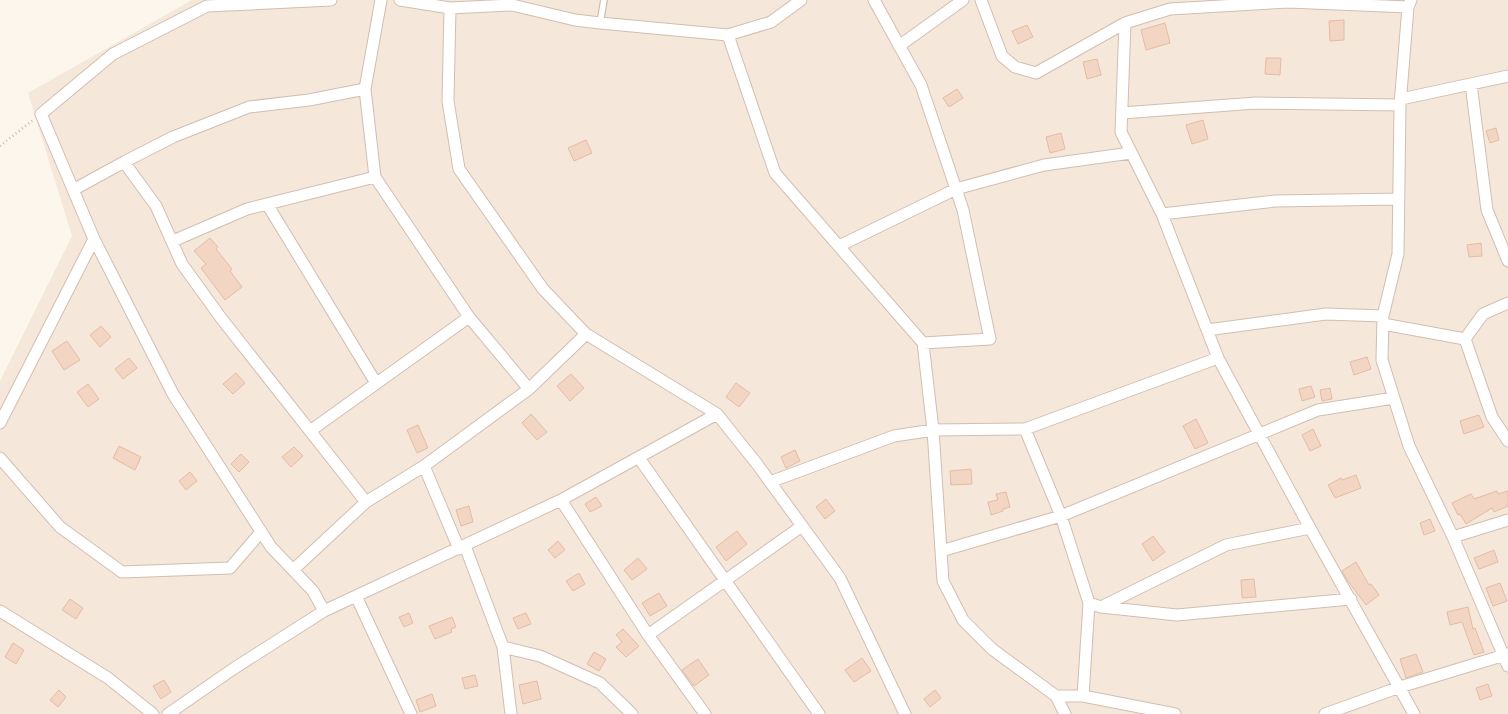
<svg xmlns="http://www.w3.org/2000/svg" width="1508" height="714" font-family="'Fira Sans Condensed',sans-serif">
  <rect width="100%" height="100%" fill="#fdf6ec"/>
  <path fill="#f5e8da" d="M192,0H1508V714H0V381L72,236L28,93Z"/>
  <path fill="#f3d5c3" stroke="#e6bba3" d="M1344,20V40L1330,41L1329,21Z
    M1165,23L1170,43L1146,50L1141,30Z
    M1027,25L1033,37L1018,44L1012,31Z
    M1266,58H1281L1280,75L1265,74Z
    M1097,59L1101,75L1087,79L1083,62Z
    M957,89L963,98L949,107L943,98Z
    M1203,120L1208,139L1192,144L1186,125Z
    M1496,128L1499,140L1490,143L1486,131Z
    M1061,133L1065,149L1050,153L1046,137Z
    M586,140L592,153L574,161L568,148Z
    M210,238L218,247L216,249L232,269L230,271L242,287L225,300L201,268L206,264L194,251Z
    M1481,243L1482,256L1469,257L1467,245Z
    M101,326L111,337L100,347L90,335Z
    M67,341L80,360L64,370L52,351Z
    M1367,357L1371,369L1354,375L1350,362Z
    M129,358L137,368L123,379L115,369Z
    M236,373L245,383L233,394L223,384Z
    M571,374L584,388L570,401L557,386Z
    M736,383L750,393L739,407L726,397Z
    M88,384L99,399L88,407L77,392Z
    M1311,386L1315,397L1302,401L1299,389Z
    M1330,388L1332,399L1322,401L1320,390Z
    M531,414L547,432L537,440L522,423Z
    M1479,415L1484,427L1464,434L1460,421Z
    M1196,419L1208,443L1195,449L1183,426Z
    M418,425L428,448L417,453L407,430Z
    M1313,429L1321,446L1310,451L1302,435Z
    M119,446L141,457L135,470L113,458Z
    M294,447L303,456L291,467L282,457Z
    M795,450L800,461L786,468L781,457Z
    M241,454L249,462L239,472L231,464Z
    M971,469L972,484L951,485L950,471Z
    M190,472L197,481L186,490L179,481Z
    M1356,475L1361,488L1335,498L1328,485L1341,478L1342,480Z
    M1497,491L1498,494L1508,491V506L1494,512L1492,508L1466,524L1460,514L1458,515L1452,503L1471,494L1474,499Z
    M1006,492L1010,507L1003,509V511L991,515L988,502L998,500L996,494Z
    M596,497L602,506L590,512L585,504Z
    M826,499L835,511L825,519L816,507Z
    M469,506L473,522L461,526L456,510Z
    M1430,519L1435,531L1424,535L1420,523Z
    M737,531L747,544L726,561L716,547Z
    M1153,536L1165,552L1153,561L1142,544Z
    M558,541L565,550L555,558L548,550Z
    M1494,550L1498,562L1479,569L1474,558Z
    M638,558L647,569L632,580L624,570Z
    M1356,562L1369,585L1371,584L1379,595L1366,605L1347,580L1342,571Z
    M579,573L585,584L573,591L566,581Z
    M1254,579L1256,597L1242,598L1241,580Z
    M1500,583L1507,601L1493,606L1486,588Z
    M659,593L667,606L650,616L642,603Z
    M70,599L83,608L76,619L62,610Z
    M1468,607L1473,629L1475,628L1484,652L1474,655L1462,622L1450,625L1447,612Z
    M409,613L413,623L404,627L399,617Z
    M526,613L531,624L518,629L513,618Z
    M452,617L456,627L451,629L452,632L435,639L429,626Z
    M623,629L639,646L626,657L616,647L622,642L616,635Z
    M13,643L24,650L16,664L5,657Z
    M594,652L606,659L599,671L587,664Z
    M1416,654L1423,672L1406,678L1400,659Z
    M862,658L871,671L854,682L845,670Z
    M698,659L709,675L694,686L682,670Z
    M475,675L478,686L465,689L462,678Z
    M164,680L171,692L161,699L153,686Z
    M537,681L541,699L523,704L519,685Z
    M1488,684L1492,696L1480,700L1476,688Z
    M59,690L66,697L58,707L50,700Z
    M935,690L941,698L930,707L924,699Z
    M432,694L436,706L420,712L416,700Z"/>
  <g fill="none" stroke-linecap="round" stroke-linejoin="round">
    <defs>
      <path id="lane" d="M600,23L604,0"/>
      <path id="street" d="M381,0L365,89L375,177L469,317L529,389
        M400,0L450,8L512,5L575,20L600,23L728,35L771,22L801,0
        M874,0L921,85L963,210L990,339L923,343
        M981,0L1002,56L1015,67L1036,73L1125,23L1170,9L1288,2L1408,7
        M1411,0L1408,7L1400,105L1398,254L1383,316L1382,360L1409,446L1453,537L1508,666
        M450,8L448,101L459,169L543,289L586,334L717,414L757,464L840,578L905,714
        M1125,23L1121,132L1162,214L1218,358L1310,528L1414,714
        M728,35L775,173L923,343L933,430L943,581L963,620L992,649L1056,696L1065,714
        M899,46L963,0
        M1471,84L1487,210L1508,261
        M1401,99L1508,76
        M1122,113L1256,103L1400,105
        M124,162L156,206L182,264L221,318L366,502
        M73,190L124,162L173,137L249,107L309,100L365,89
        M267,204L376,383
        M1162,214L1275,201L1399,199
        M173,241L247,209L375,177
        M839,246L956,189L1044,165L1131,153
        M1383,324L1465,339L1492,417L1508,441
        M1207,330L1326,314L1383,316
        M1465,339L1483,314L1508,303
        M0,423L94,239
        M1025,429L1061,516L1089,603L1083,696
        M310,431L469,317
        M0,458L60,527L122,572L230,568L261,532
        M639,458L819,714
        M424,466L459,549
        M770,482L894,436L933,430L1025,429L1218,358
        M561,500L648,635L705,714
        M1453,537L1508,520
        M465,546L503,647L511,714
        M941,551L1061,516L1318,410L1394,398
        M293,570L366,502L424,466L529,389L586,334
        M356,596L411,714
        M1089,603L1101,607L1177,615L1351,599
        M1101,607L1226,545L1310,528
        M0,611L108,678L153,714
        M324,611L313,591L271,547L173,394L94,239L41,114L113,54L207,6L331,0
        M648,635L802,526
        M503,647L540,656L600,683L632,714
        M1056,696H1083L1175,714
        M168,714L233,669L324,611L561,500L717,414
        M1325,714L1400,687L1508,654"/>
    </defs>
    <use href="#lane" stroke="#d1beb0" stroke-width="8"/>
    <use href="#street" stroke="#d1beb0" stroke-width="13"/>
    <path stroke="#d9b8a5" stroke-width="2.5" stroke-dasharray="1 3" stroke-linecap="butt" d="M0,146L33,120"/>
    <use href="#lane" stroke="#fff" stroke-width="5.5"/>
    <use href="#street" stroke="#fff" stroke-width="11"/>
  </g>
</svg>
